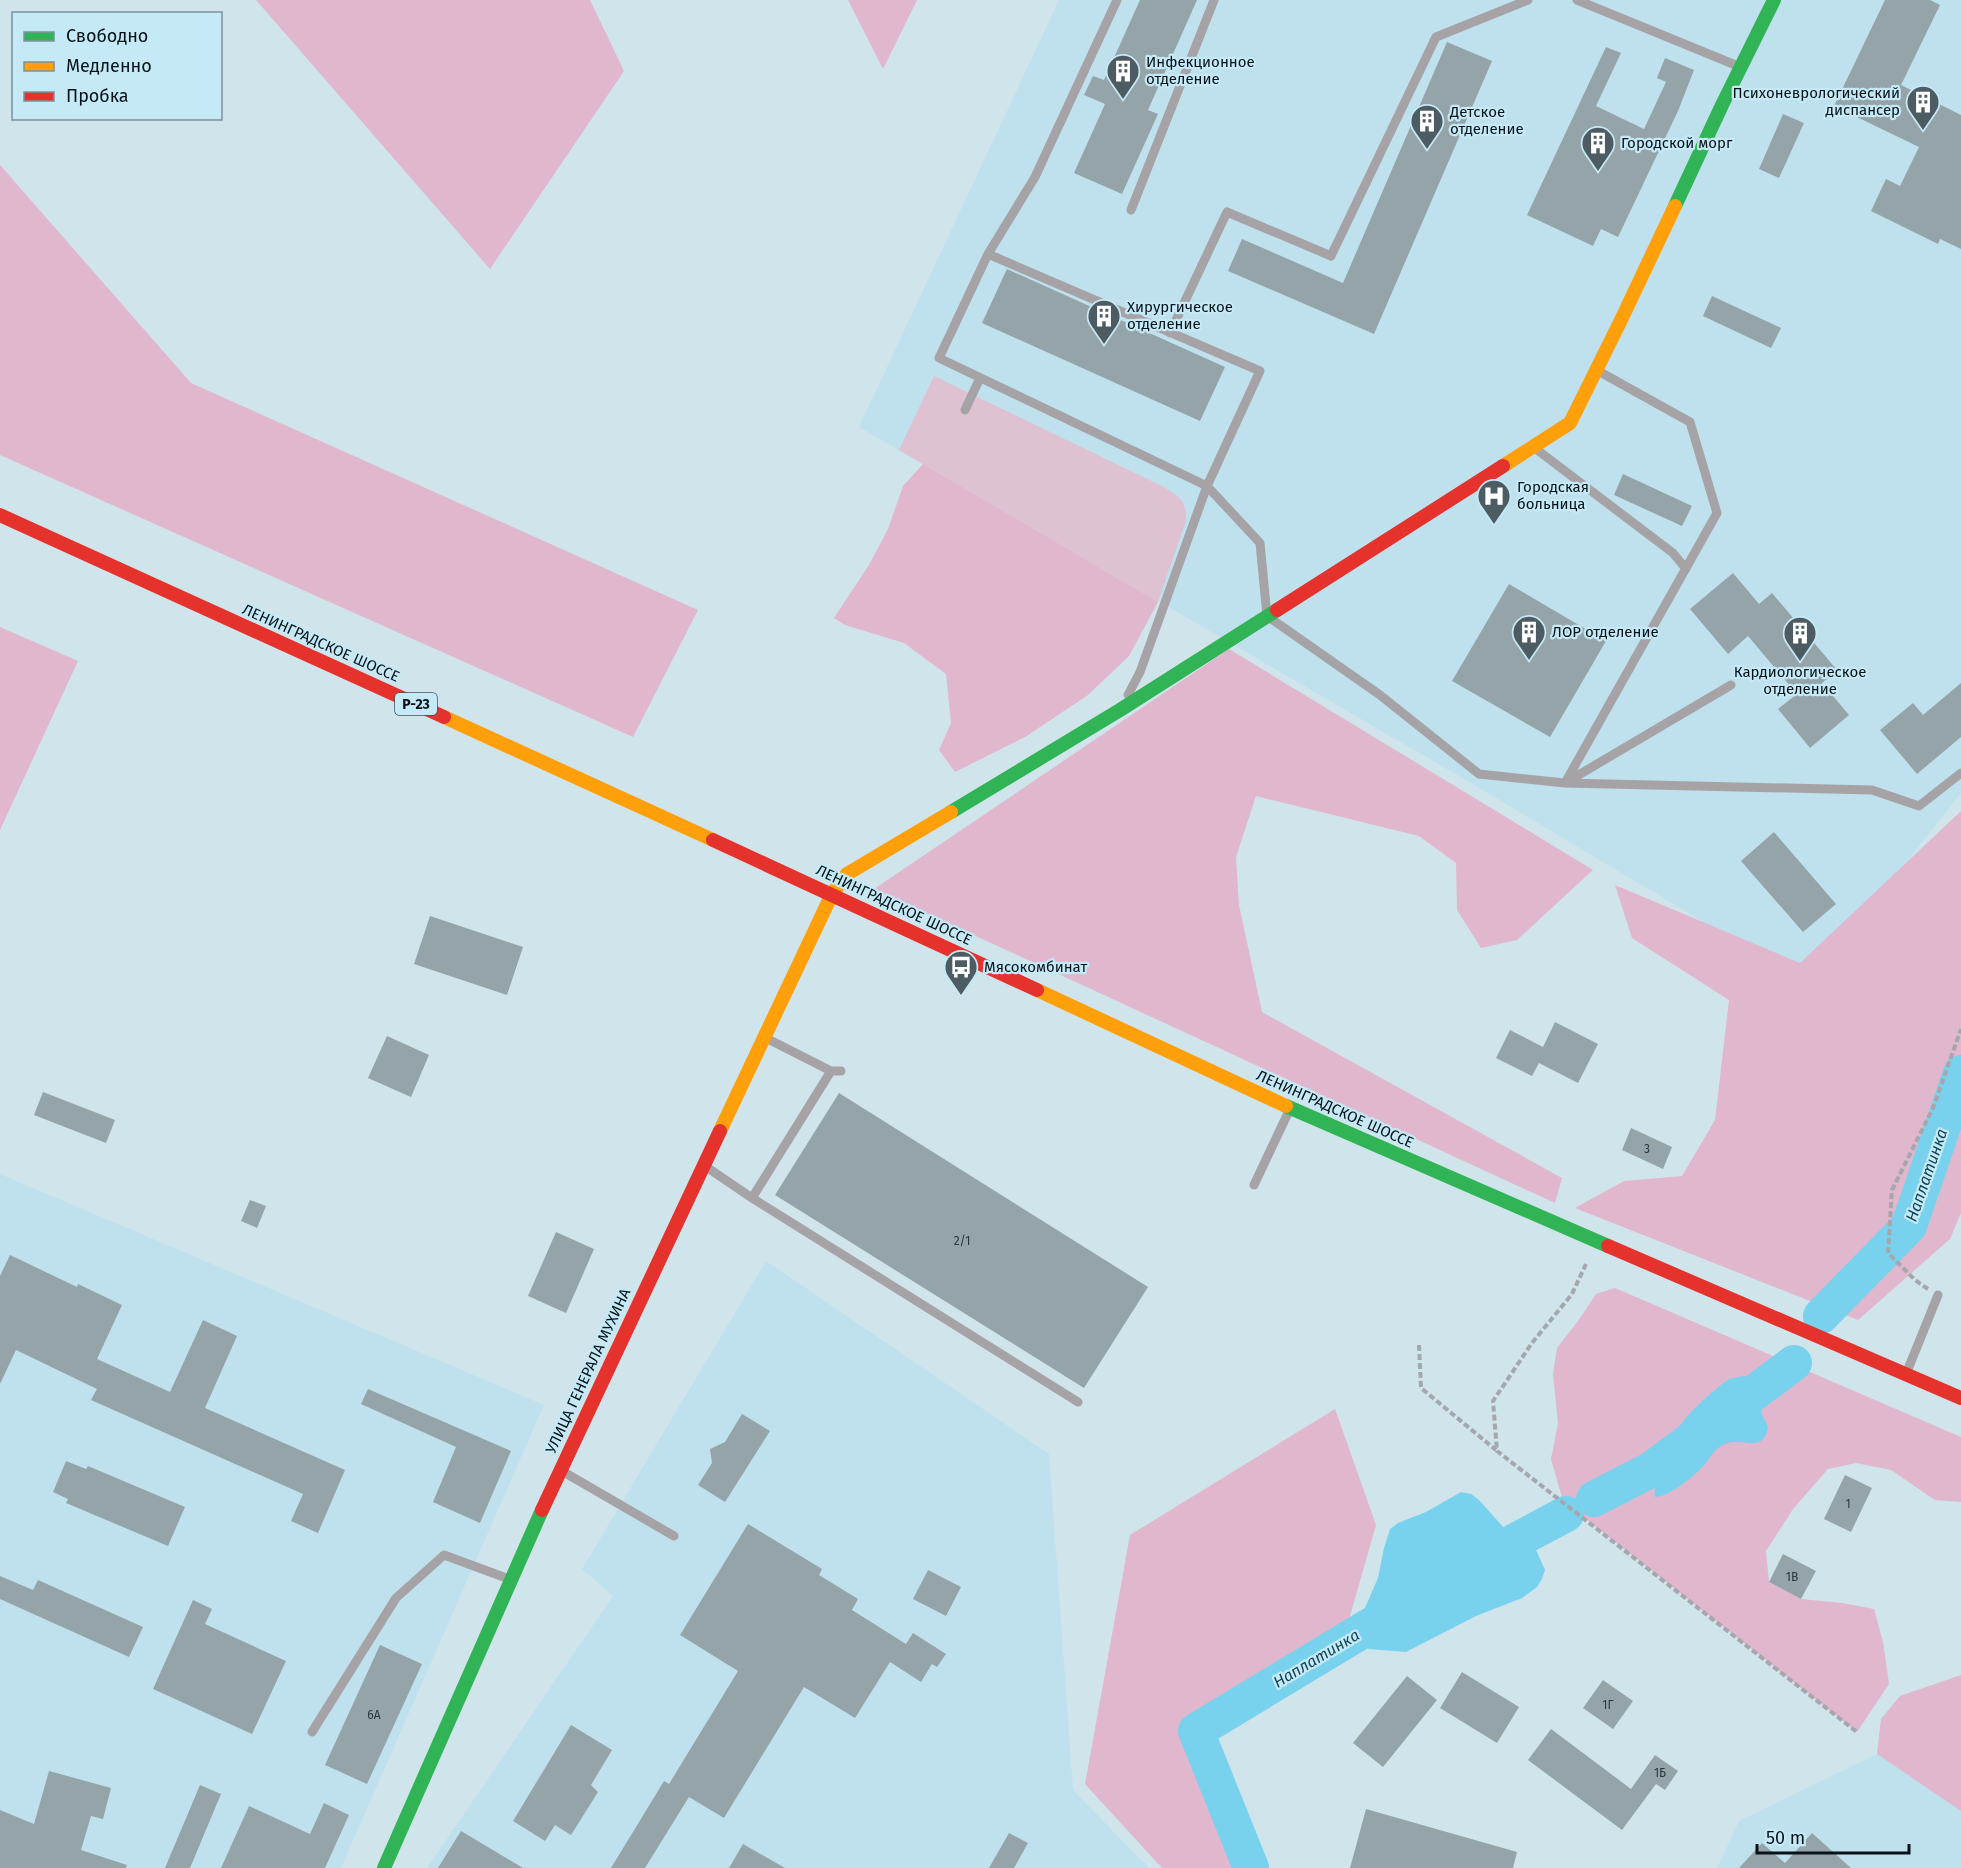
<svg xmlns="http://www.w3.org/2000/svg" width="1961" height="1868" font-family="'Fira Sans',sans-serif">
  <rect width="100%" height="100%" fill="#d0e4eb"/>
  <path fill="#bfe1ed" d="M1059,0H1961V793L1809,985L1471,783L859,427Z
    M0,1174L544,1405L341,1868H0Z
    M766,1261L1049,1454L1073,1790L1149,1868H427L613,1596L582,1569Z
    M1877,1754L1961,1811V1868H1717L1739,1821Z"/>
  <path fill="#dec2d2" d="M934,376L1162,486C1178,496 1187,499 1186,521L1158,602L899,450Z"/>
  <path fill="#e0b7cd" d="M256,0H590L624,71L490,269Z
    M848,0H917L883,69Z
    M0,165L191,383L698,610L633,737L0,455Z
    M923,464L1158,602L1129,656L1088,695L1025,737L955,772L939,750L951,723L946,674L904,643L845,625L834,618L869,565L888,529L903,486Z
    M0,627L78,661L0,830Z
    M1229,649L1593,870L1517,940L1481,948L1457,910L1456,863L1419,836L1256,796L1236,857L1239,905L1262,1012L1562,1178L1555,1203L874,889Z
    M1961,811V1213L1950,1239L1858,1320L1575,1208L1624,1181L1682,1176L1715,1120L1729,1000L1632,938L1615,885L1800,963Z
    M1615,1288L1961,1437V1502L1935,1500L1891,1470L1856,1463L1828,1469L1793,1509L1766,1551L1769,1582L1801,1599L1842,1603L1874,1609L1883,1642L1889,1684L1857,1732L1563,1501L1551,1459L1558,1423L1553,1374L1557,1348L1581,1317L1596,1294Z
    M1335,1409L1376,1525L1348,1623L1188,1719L1237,1868H1162L1085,1784L1130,1535Z
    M1961,1675V1811L1877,1754L1881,1719L1900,1696Z"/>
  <path fill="#78d2ed" d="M1743,1376C1766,1380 1758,1395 1761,1411C1762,1417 1767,1422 1768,1429C1761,1456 1740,1434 1721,1446C1714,1450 1710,1458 1705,1464C1696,1475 1669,1497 1655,1497C1651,1485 1674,1434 1682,1423C1693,1408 1708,1396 1722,1384L1729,1379Z
    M1461,1492L1471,1494L1479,1500L1505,1529L1531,1545L1537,1552L1545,1570L1542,1579L1537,1587L1522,1598L1476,1616L1406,1652L1369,1649L1363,1643L1359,1633L1362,1615L1378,1578L1384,1548L1390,1529L1398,1523L1426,1512Z"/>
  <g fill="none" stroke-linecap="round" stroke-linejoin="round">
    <path stroke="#78d2ed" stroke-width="36" d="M1821,1316L1909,1226L1961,1073
      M1594,1499L1652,1469L1794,1363
      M1478,1561L1566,1514
      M1251,1868L1196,1731L1403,1606"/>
  </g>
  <path fill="#95a4a9" d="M1140,0H1197L1148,110L1158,114L1122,194L1074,173L1105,104L1084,95L1093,76L1104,80Z
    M1885,0H1930L1940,5L1901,85L1961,115V249L1940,239L1938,244L1871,211L1886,179L1900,186L1919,147L1834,106Z
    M1447,42L1492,61L1374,334L1228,271L1242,239L1343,283Z
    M1606,47L1621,53L1596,106L1644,129L1666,82L1657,78L1665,58L1694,70L1678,111L1618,237L1601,229L1593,246L1527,215Z
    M1783,114L1804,123L1779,178L1759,169Z
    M1007,269L1225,367L1200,421L982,323Z
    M1712,296L1781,328L1771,348L1703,316Z
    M1623,474L1692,506L1682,526L1614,495Z
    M1733,573L1759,604L1772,593L1837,670L1822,683L1849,715L1810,748L1778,709L1797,694L1748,636L1728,654L1690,609Z
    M1509,584L1606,641L1550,737L1452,681Z
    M1961,683V737L1917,774L1880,730L1913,703L1923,715Z
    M1774,832L1836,904L1803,932L1741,861Z
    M430,916L523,947L507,995L414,964Z
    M1555,1022L1598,1044L1578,1083L1539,1063L1532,1076L1496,1058L1510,1030L1543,1047Z
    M387,1036L429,1055L411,1097L368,1078Z
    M43,1092L115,1120L106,1143L34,1115Z
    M839,1093L1148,1287L1084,1388L775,1195Z
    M1631,1128L1672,1147L1663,1169L1622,1150Z
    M250,1200L266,1206L257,1228L241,1221Z
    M556,1232L594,1249L566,1313L528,1296Z
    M10,1255L77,1287L78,1284L122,1305L97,1359L170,1392L203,1320L237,1336L205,1408L345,1470L318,1533L291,1521L303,1494L91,1400L97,1389L16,1350L0,1384V1276Z
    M368,1389L511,1451L480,1523L433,1502L456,1447L361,1404Z
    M742,1414L770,1431L725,1502L698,1485L712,1463L710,1449L725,1442Z
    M66,1461L86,1469L88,1466L185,1507L168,1546L66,1503L68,1499L53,1492Z
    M1845,1475L1872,1488L1851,1532L1824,1519Z
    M748,1524L822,1569L819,1575L858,1599L852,1610L906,1644L913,1633L946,1654L937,1667L932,1664L921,1682L890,1662L855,1718L804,1687L724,1818L689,1797L645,1868H611L664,1781L669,1784L738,1671L680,1635Z
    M1783,1554L1816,1571L1801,1599L1769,1582Z
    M928,1570L961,1587L946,1616L913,1599Z
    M0,1576L33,1590L38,1580L143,1627L129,1657L0,1599Z
    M193,1600L212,1609L205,1624L286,1661L252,1734L153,1689Z
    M380,1645L422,1664L367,1784L325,1765Z
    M1462,1672L1519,1707L1497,1743L1440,1708Z
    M1407,1676L1437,1700L1383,1767L1353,1743Z
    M1603,1680L1633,1701L1613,1729L1583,1708Z
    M571,1725L612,1750L591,1785L598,1792L571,1835L555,1825L545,1841L513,1821Z
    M1551,1729L1631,1789L1655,1755L1678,1771L1665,1790L1656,1784L1622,1830L1528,1760Z
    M49,1771L111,1788L103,1819L91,1816L81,1850L127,1865L126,1868H0V1810L34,1824Z
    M200,1785L221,1794L190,1868H165Z
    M324,1803L349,1815L325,1868H221L249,1806L310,1834Z
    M1366,1809L1517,1852L1513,1868H1350Z
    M461,1831L523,1868H438Z
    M1009,1833L1028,1843L1014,1868H989Z
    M1812,1833L1851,1868H1739L1762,1843L1785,1863Z
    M743,1844L785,1868H729Z"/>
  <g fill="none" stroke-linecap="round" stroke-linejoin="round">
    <path stroke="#a4a7ab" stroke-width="4" stroke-dasharray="6 3" stroke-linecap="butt" d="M1586,1264L1572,1294L1532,1343L1493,1401L1497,1451L1857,1732
      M1928,1289L1915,1280L1888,1253L1892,1190L1933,1108L1961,1029
      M1419,1345L1421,1388L1496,1450"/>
    <path stroke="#a6a3a7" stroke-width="9" d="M1577,0L1738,66
      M1131,210L1214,0
      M988,254L1260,371L1207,486L939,358L988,254L1035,177L1117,0
      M1170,333L1227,212L1331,256L1436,37L1528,0
      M965,410L980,378
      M1536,449L1673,553L1686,569
      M1128,695L1140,672L1207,486L1260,543L1267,616L1380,695L1479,774L1565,783L1872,790L1919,806L1961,773
      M1565,783L1717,513L1690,422L1600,372
      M1565,783L1731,685
      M766,1038L831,1071H841
      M705,1166L752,1198L1078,1402
      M1254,1185L1288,1113
      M752,1198L831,1071
      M1908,1369L1938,1295
      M562,1471L674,1536
      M312,1732L396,1598L444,1555L509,1579"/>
    <path stroke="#30b455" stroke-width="14" d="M1675,206L1722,105L1774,0
      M951,812L1120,710L1277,610
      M1286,1106L1608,1246
      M384,1868L542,1510"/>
    <path stroke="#ff9f0a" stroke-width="14" d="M1503,466L1570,423L1622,318L1675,206
      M444,717L713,840
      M1037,990L1286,1106
      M720,1131L832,894L847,874L951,812"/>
    <path stroke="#e5322d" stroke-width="14" d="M0,515L444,717
      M1277,610L1503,466
      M713,840L1037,990
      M1608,1246L1961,1398
      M542,1510L720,1131"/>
  </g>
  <defs>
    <symbol id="building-pin" viewBox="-11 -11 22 30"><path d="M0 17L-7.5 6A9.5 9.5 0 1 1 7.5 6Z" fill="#4d5c62" stroke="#c5e9f6"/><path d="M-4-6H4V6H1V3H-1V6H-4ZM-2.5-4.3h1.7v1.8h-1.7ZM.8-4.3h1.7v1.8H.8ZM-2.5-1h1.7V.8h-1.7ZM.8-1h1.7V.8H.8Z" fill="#fff"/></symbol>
    <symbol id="hospital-pin" viewBox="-11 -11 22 30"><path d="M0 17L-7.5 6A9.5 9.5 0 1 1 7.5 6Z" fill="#4d5c62" stroke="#c5e9f6"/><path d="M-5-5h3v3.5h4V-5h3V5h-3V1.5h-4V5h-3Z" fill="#fff"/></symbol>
    <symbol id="bus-pin" viewBox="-11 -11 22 30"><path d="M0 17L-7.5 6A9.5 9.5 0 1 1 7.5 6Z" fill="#4d5c62" stroke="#c5e9f6"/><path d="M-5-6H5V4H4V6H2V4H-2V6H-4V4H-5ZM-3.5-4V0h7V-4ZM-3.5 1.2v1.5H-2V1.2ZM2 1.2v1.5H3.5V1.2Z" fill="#fff"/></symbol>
  </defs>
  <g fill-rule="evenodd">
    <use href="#building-pin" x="1104" y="52" width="38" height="52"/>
    <use href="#building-pin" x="1904" y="83" width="38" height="52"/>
    <use href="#building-pin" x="1408" y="102" width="38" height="52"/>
    <use href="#building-pin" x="1579" y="124" width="38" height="52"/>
    <use href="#building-pin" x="1085" y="297" width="38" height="52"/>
    <use href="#hospital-pin" x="1475" y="477" width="38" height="52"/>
    <use href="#building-pin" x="1510" y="613" width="38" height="52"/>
    <use href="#building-pin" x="1781" y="614" width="38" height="52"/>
    <use href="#bus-pin" x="942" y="948" width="38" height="52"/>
  </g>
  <g text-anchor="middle" stroke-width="4.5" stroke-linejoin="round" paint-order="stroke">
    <g font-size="12" fill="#2a373c">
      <text x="1647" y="1153">3</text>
      <text x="962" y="1245">2/1</text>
      <text x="1848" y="1508">1</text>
      <text x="1792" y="1581">1В</text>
      <text x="1608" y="1709">1Г</text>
      <text x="374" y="1719">6А</text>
      <text x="1660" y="1777">1Б</text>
    </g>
    <rect fill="#c5e9f6" stroke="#3f535b" stroke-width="1.5" x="395" y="693" width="42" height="22" rx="4.5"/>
    <g font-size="14" font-weight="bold" fill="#061318">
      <text x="416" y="709">Р-23</text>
    </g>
    <g font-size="15" fill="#061318" stroke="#c5e9f6" text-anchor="start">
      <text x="1146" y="67">Инфекционное<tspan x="1146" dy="17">отделение</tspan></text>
      <text x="1900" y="98" text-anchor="end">Психоневрологический<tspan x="1900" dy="17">диспансер</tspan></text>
      <text x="1450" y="117">Детское<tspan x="1450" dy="17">отделение</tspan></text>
      <text x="1621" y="148">Городской морг</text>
      <text x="1127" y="312">Хирургическое<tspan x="1127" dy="17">отделение</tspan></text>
      <text x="1517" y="492">Городская<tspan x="1517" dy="17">больница</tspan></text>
      <text x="1552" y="637">ЛОР отделение</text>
      <text x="1800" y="677" text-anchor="middle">Кардиологическое<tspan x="1800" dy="17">отделение</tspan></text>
      <text x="984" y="972">Мясокомбинат</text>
    </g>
    <g font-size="15" fill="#061318" stroke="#c5e9f6">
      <text transform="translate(321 643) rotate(24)" y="5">ЛЕНИНГРАДСКОЕ ШОССЕ</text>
      <text transform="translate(894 905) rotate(25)" y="5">ЛЕНИНГРАДСКОЕ ШОССЕ</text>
      <text transform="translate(1335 1109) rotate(24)" y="5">ЛЕНИНГРАДСКОЕ ШОССЕ</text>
      <text transform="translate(588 1371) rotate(-65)" y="5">УЛИЦА ГЕНЕРАЛА МУХИНА</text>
    </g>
    <g font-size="16" font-style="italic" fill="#124655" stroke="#c5e9f6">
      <text transform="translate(1926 1175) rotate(-71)" y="6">Наплатинка</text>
      <text transform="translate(1316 1658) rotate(-31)" y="6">Наплатинка</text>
    </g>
  </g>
  <rect x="12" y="12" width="210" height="108" fill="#c5e9f6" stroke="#79939d" stroke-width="1.5"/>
  <rect x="24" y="32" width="30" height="9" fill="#30b455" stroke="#79939d" stroke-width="1.5"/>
  <text x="66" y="42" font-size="18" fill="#061318">Свободно</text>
  <rect x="24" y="62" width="30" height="9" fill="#ff9f0a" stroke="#79939d" stroke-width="1.5"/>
  <text x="66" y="72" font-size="18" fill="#061318">Медленно</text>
  <rect x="24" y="92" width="30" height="9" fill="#e5322d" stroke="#79939d" stroke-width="1.5"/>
  <text x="66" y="102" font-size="18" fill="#061318">Пробка</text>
  <path d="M1757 1844v9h152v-9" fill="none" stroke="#061318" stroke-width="3"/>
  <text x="1766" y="1844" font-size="18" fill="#061318" stroke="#c5e9f6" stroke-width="4.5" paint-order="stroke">50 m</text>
</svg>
